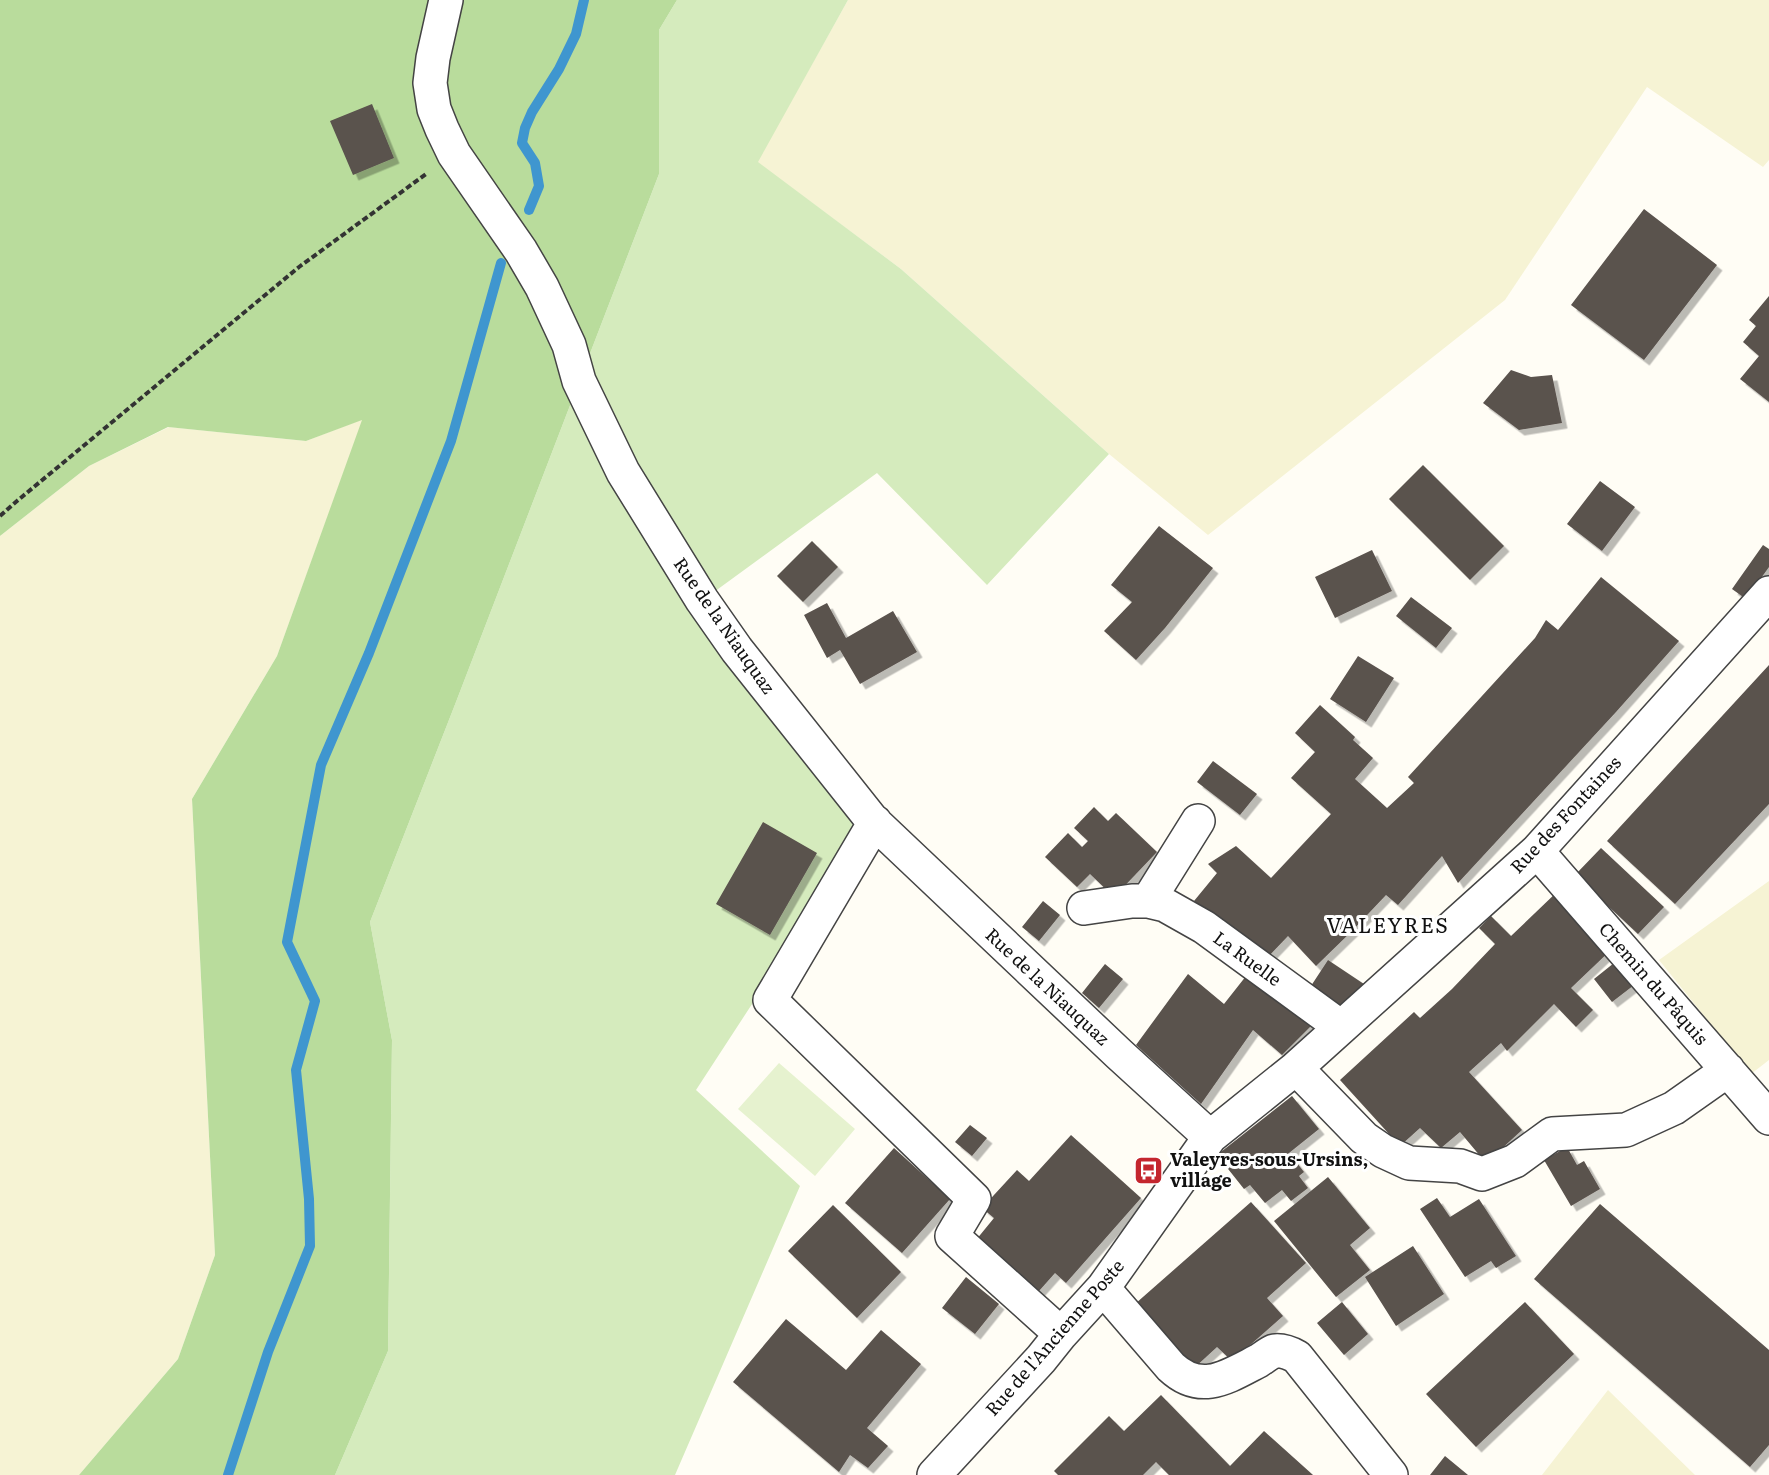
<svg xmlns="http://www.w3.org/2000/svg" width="1769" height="1475" font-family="Literata,serif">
  <defs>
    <filter id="shadow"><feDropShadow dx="5.5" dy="5.5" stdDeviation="0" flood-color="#0004"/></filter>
  </defs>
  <rect width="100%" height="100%" fill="#fffdf5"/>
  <path fill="#f6f3d4" d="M848,0H1769V160L1763,167L1647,87L1505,300L1208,535L1109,454L901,269L757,162Z
    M363,419L277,656L192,799L215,1255L178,1359L79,1475H0V536L89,466L169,427L306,441Z
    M1769,881V1060L1751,1074L1659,960Z
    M1608,1390L1695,1475H1542Z"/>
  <path fill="#d5ebbd" d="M677,0H848L758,162L901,269L1109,454L987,585L877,473L703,600L872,820L696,1090L800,1186L675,1475H335L388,1351L392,1040L370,922L456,702L659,174V30Z"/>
  <path fill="#b9dc9c" d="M0,0H677L659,30V174L456,702L370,922L392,1040L388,1351L335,1475H79L178,1359L215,1255L192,799L277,656L362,420L306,441L168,427L89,466L0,536Z"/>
  <path fill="#e6f2cf" d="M779,1063L855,1129L815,1176L738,1109Z"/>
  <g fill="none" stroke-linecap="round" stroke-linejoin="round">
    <path stroke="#3f96cf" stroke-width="10" d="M529,210L539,186L535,163L522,143L525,128L532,112L559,69L576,34L584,0
      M228,1475L268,1352L310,1246L309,1199L296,1070L315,1001L287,942L321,765L369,653L451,441L501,263"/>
  </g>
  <path fill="#5a524d" filter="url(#shadow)" d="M372,104L394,158L353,175L330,121Z
    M1644,209L1717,265L1644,360L1571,305Z
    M1769,296V402L1740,379L1759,356L1743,342L1756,326L1749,320Z
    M1511,370L1531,377L1552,375L1562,423L1519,430L1483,403Z
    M1423,465L1504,546L1470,580L1389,499Z
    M1600,481L1635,507L1602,551L1567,524Z
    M1159,526L1213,568L1165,628L1136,660L1104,631L1132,602L1111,585Z
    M812,541L838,567L803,602L777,576Z
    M1763,545L1769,549V567L1746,599L1732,589Z
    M1372,550L1392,591L1335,618L1315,577Z
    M1601,577L1679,641L1616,712L1458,883L1442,856L1398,905L1386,895L1352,931L1316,966L1288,936L1267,958L1194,901L1217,873L1208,864L1236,846L1271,878L1331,814L1291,778L1315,752L1295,733L1320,705L1355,737L1353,740L1373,758L1355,779L1387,808L1414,783L1408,777L1535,638L1546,620L1558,630Z
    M1411,597L1452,628L1436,648L1396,616Z
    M827,603L846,638L893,611L917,652L860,684L840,650L827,658L804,615Z
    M1358,656L1394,678L1366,722L1330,699Z
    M1769,665V804L1675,904L1607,841Z
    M1213,761L1257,794L1240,815L1197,782Z
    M1094,807L1108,821L1116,813L1157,852L1114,897L1090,874L1077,887L1045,857L1068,833L1082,847L1088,841L1074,828Z
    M763,822L817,853L770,935L716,904Z
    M1601,848L1664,907L1638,934L1575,875Z
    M1559,890L1614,947L1571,988L1593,1010L1576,1027L1554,1004L1507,1051L1501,1043L1469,1072L1522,1130L1486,1163L1460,1132L1441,1148L1420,1128L1400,1146L1340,1080L1414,1012L1420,1018L1452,989L1495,944L1479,928L1491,916L1511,936Z
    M1043,901L1060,915L1039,941L1022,927Z
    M1619,959L1638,982L1612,1002L1594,979Z
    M1328,960L1364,984L1345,1012L1309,989Z
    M1105,964L1123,979L1099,1008L1082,993Z
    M1250,971L1316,1021L1282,1055L1253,1030L1201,1104L1136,1045L1188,974L1224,1004Z
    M1292,1096L1319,1129L1289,1153L1304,1172L1299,1176L1308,1188L1291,1201L1282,1190L1265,1203L1250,1185L1244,1189L1217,1155Z
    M970,1125L987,1138L972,1156L955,1142Z
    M1071,1135L1141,1198L1066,1283L1055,1273L1039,1291L976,1240L994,1218L982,1208L1017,1170L1029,1181Z
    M1567,1147L1577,1165L1584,1161L1600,1189L1571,1206L1544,1160Z
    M894,1148L950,1199L902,1253L845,1203Z
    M1328,1177L1370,1228L1350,1245L1370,1270L1336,1297L1274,1221Z
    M1437,1198L1450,1217L1479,1199L1516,1256L1496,1268L1491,1261L1465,1277L1420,1209Z
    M1251,1202L1306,1263L1267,1298L1283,1316L1232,1361L1217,1347L1193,1369L1135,1304Z
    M1600,1204L1769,1350V1445L1750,1467L1534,1279Z
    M833,1205L901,1272L857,1318L788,1251Z
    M1413,1246L1444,1294L1396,1326L1365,1277Z
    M966,1277L999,1304L975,1334L942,1308Z
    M1342,1302L1368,1334L1344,1355L1317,1323Z
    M1525,1302L1574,1354L1476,1447L1426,1394Z
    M786,1319L846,1370L881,1330L921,1364L867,1428L888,1446L868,1468L850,1455L839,1472L733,1382Z
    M1161,1395L1230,1466L1264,1431L1313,1475H1169L1156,1462L1143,1475H1058L1054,1471L1109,1416L1124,1431Z
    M1445,1456L1468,1475H1430Z"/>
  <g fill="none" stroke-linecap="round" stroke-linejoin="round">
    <defs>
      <path id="minor" d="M446,0L433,58L430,83L434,109L442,129L454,154L521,251L542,287L569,345L579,381L623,472L702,600L737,650L872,820L1119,1054L1210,1137
        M1198,821L1148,901L1165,905L1204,927L1341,1027
        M875,822L770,1000L974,1199L952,1236L1061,1334
        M1537,851L1769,1118
        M1084,908L1132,901H1148
        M1296,1068L1364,1138L1383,1151L1409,1163L1460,1166L1482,1174L1515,1161L1552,1134L1626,1130L1674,1108L1728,1070
        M1103,1288L1171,1367C1201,1395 1227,1377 1258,1361C1263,1358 1269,1353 1274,1351C1282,1350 1290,1353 1297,1357L1391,1475
        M934,1475L1041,1359L1061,1334L1103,1288L1210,1137L1296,1068L1537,851L1769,593"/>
    </defs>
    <use href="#minor" stroke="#444" stroke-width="36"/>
    <path stroke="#333" stroke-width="4" stroke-dasharray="6 3" stroke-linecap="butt" d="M0,516L17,501L299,267L426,174"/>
    <use href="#minor" stroke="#fff" stroke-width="33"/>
  </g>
  <defs>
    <symbol id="bus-square" viewBox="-11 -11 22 22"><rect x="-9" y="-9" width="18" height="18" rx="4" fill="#c4262e" stroke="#fff"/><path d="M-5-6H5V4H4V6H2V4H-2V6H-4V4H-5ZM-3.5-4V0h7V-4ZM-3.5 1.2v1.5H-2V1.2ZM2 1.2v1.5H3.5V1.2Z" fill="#fff"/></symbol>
  </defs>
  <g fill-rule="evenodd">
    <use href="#bus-square" x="1132" y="1154" width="33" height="33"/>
  </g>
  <g text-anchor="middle" stroke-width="6" stroke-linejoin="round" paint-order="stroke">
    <g font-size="18" fill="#111" stroke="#fff">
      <text transform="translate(724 626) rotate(55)" y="6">Rue de la Niauquaz</text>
      <text transform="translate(1566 815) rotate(-47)" y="6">Rue des Fontaines</text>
      <text transform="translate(1247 959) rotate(36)" y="6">La Ruelle</text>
      <text transform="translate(1653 984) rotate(49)" y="6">Chemin du Pâquis</text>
      <text transform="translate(1047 987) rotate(43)" y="6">Rue de la Niauquaz</text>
      <text transform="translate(1055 1338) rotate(-49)" y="6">Rue de l'Ancienne Poste</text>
    </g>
    <g font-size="18" font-weight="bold" fill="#111" stroke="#fff" text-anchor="start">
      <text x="1170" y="1166">Valeyres-sous-Ursins,<tspan x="1170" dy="21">village</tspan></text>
    </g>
    <g font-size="21" letter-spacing="1.5" fill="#111" stroke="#fff">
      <text x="1388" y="933">VALEYRES</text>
    </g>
  </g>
</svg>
